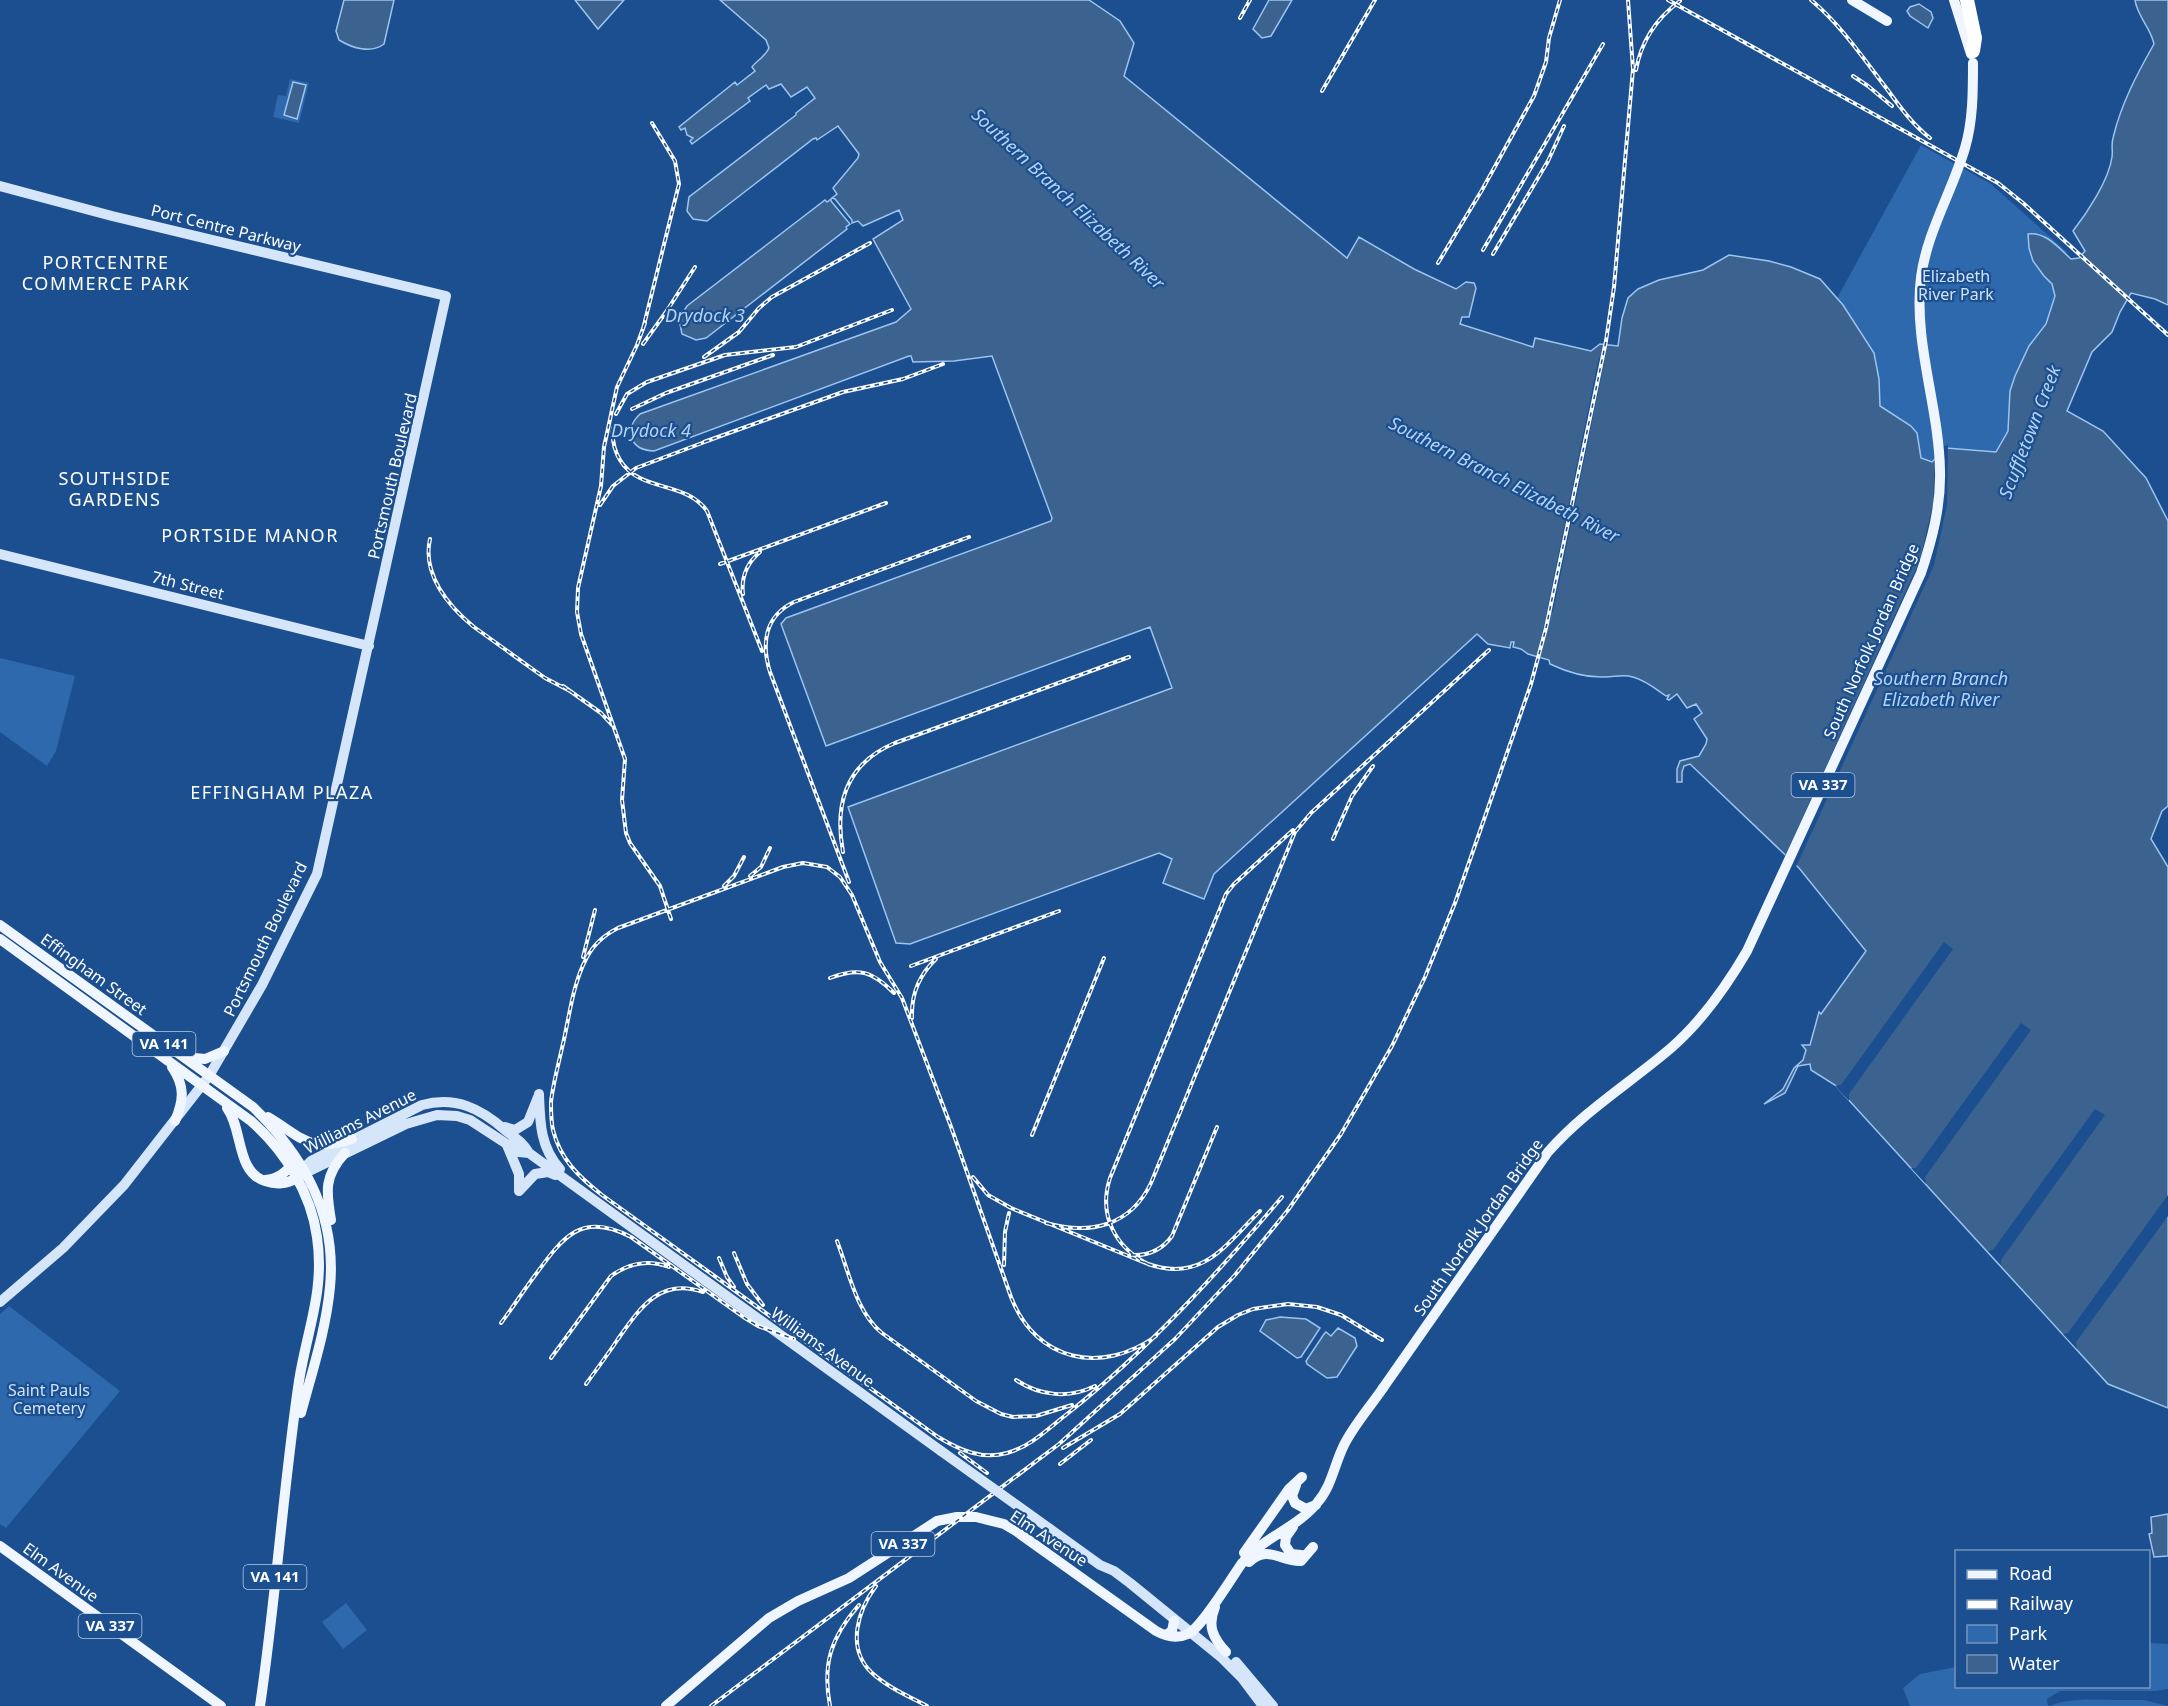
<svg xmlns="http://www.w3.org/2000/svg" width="2168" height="1706" font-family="'Noto Sans',sans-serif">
  <rect width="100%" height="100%" fill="#1b4f8f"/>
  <path fill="#2e69ad" d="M290,79L309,83L299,123L273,117L278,95L286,96Z
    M1921,145L1991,184L2067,252L2062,293L2010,432L1996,455L1930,464L1921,460L1879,408L1835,302Z
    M0,658L75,676L56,751L47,766L0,732Z
    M9,1306L120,1391L6,1528L0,1524V1314Z
    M346,1603L367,1630L343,1649L322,1622Z
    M2149,1643L2168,1644V1689L2156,1691H2060L2047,1699L2048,1706H1910L1903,1688L1920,1674L1956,1667V1686H2148Z
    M2123,1700H2144L2168,1706H2050C2068,1697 2103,1700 2123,1700Z"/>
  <path fill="#3c6290" stroke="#9cc4f0" stroke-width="1.5" d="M344,0H394L384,44C371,54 352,48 339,40L336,31Z
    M575,0H624L598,29Z
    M720,0H1089L1120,21L1134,43L1124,76L1347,258L1359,237L1414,269L1456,289L1466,282L1474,283L1476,288L1469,317H1462L1460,324L1533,347L1535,338L1591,351L1600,344L1618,346L1622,318L1628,298L1638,289L1659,280L1703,270L1729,255L1769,261L1791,267L1820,279L1843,305L1874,353L1879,379L1880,406L1911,426L1917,433L1921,458L1932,462L1946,448L1996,452L2008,431L2010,391L2015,376L2029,346L2046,324L2055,296L2052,284L2044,276L2033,261L2029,248L2028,234C2045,231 2059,248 2071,259L2079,258L2085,251L2073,231C2087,213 2109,180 2112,157C2113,151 2111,144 2113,138C2121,104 2137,74 2154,44C2151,28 2137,16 2135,0H2168V305L2155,299L2131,293L2120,312L2112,332L2092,352L2067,411L2103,431L2146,478L2168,521V806L2162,811L2151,839L2168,867V1408L2108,1384L1835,1085L1811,1070L1810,1064L1798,1066L1785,1093L1764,1104L1783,1089L1794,1068L1803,1060L1806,1050L1802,1045H1810L1819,1012L1821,1014L1866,951L1799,868L1690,764L1684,766L1682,772V782H1677V769L1680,761L1699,756L1706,744L1707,739L1694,719L1702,713L1696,704L1687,708L1677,694L1669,700L1667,699L1669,695L1666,696C1656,689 1645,680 1633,677C1623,674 1615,677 1605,677C1586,678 1567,672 1550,664L1549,660L1528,654L1521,649L1513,647L1514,642H1511L1510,648L1488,644L1477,634L1214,874L1204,899L1163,883L1172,859L1159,853L910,944L896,943L848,807L1172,688L1150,627L826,746L781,624L786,618L1024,531L1051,521L1052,518L992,356L954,361L913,362L911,356H909L654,451C630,450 623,430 640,414L896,322L911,309L873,239L903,220L899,210L863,226L858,221L852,223V220L835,199L832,198L837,194L833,188L858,158L859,154L838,126L817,140L816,138L813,139L707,221L693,219L687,211L689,197L796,115V113L815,98L807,87L791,97L781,84L769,89L766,85L748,98L750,101L692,144L690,141L693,138L687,135L685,128L681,130L679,127L735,82L737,85L755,71L752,67C756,61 765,57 769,48L766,40Z
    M1269,0H1292L1271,36L1262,38L1253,29Z
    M1919,4L1931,12L1933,18L1928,28L1910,16L1907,11L1910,7Z
    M293,82L306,85L297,119L284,115Z
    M831,199V201L850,224L846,227L847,229L706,338L696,340L682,334L679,319L687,306L825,200L827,202Z
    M1280,1317L1306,1319L1320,1328L1301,1357L1297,1358L1260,1331L1266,1320Z
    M1338,1328L1355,1338L1357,1346L1337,1377L1327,1378L1307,1364L1306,1361L1324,1334L1326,1332L1331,1336Z
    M2168,1514V1556L2154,1557L2149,1534L2152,1533L2151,1517Z"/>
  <path fill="#1b4f8f" d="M1604,342H1607L1605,358L1553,612L1551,613L1540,659H1537L1599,357H1601Z
    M1948,445L1947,505L1934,565L1795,869L1784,858L1920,560L1933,504L1935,454L1944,446Z
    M1944,942L1953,949L1849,1094V1101L1835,1086L1841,1085Z
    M2021,1023L2031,1030L1925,1177L1926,1184L1911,1168H1916Z
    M2095,1109L2105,1115L2001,1260V1265L1988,1251L1993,1250Z
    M2168,1195V1216L2076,1342L2077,1349L2063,1334L2068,1333Z"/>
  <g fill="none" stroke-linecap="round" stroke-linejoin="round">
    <path stroke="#d6e6fa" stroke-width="10" d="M0,186L112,216L446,296L317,874L262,985L209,1076L124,1185L63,1248L0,1302
      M0,554L369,646
      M539,1094C540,1122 540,1147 560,1169
      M505,1127L515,1130L528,1122L538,1097
      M507,1145L519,1174V1191
      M301,1175L406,1124L437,1115L457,1116L470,1120L519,1152L529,1153
      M301,1176L304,1168L311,1161L422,1105C455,1096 480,1108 505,1130C514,1137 523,1142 529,1153L941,1451
      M519,1191L535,1174L548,1172L555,1175
      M1050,1529L1100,1565L1114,1571L1130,1583L1221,1657L1242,1678L1263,1706
      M1236,1662L1273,1706"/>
    <path stroke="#f0f6ff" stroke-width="10" d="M1852,0L1887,21
      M1954,0L1971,54
      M0,925L253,1107C304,1156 337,1214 330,1287C326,1330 312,1372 301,1413
      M0,939L251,1121C285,1151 311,1193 317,1237C325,1291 307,1330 299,1381C283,1489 276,1598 260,1706
      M184,1057L205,1059L224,1051
      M172,1067C185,1086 184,1100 175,1121
      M227,1108C243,1129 236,1172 265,1181C277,1185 286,1184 297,1178
      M268,1117C303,1138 309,1153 352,1139
      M265,1180C277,1179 287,1172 293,1162
      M331,1220C326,1191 324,1176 345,1153
      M1296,1485L1292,1496L1295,1503L1306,1509L1316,1505
      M1293,1527L1286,1537L1285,1545L1291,1554L1301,1555
      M0,1546L221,1706
      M1244,1553L1289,1489L1302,1477
      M1245,1559C1266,1536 1297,1528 1317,1503C1332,1486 1334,1465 1344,1445C1354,1425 1370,1407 1383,1388
      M1249,1562C1268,1544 1281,1562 1301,1561L1313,1547
      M1215,1607C1207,1626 1213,1638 1226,1652
      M1166,1635L1172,1631L1174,1621
      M666,1706L769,1618L798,1601L849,1578L937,1521L957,1517H976L1004,1524L1016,1531L1156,1631C1165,1636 1177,1639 1188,1634C1202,1627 1231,1579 1242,1563"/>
    <path stroke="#fff" stroke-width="14" d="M1967,0L1975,38L1973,51"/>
    <defs>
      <path id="rail" d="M1668,0L1998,183L2023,203L2168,335
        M1811,0C1841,25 1863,58 1887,89C1900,107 1913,125 1930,138
        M1240,18L1250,0
        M1636,70C1641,42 1657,18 1680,1
        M1853,76L1868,86L1892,106
        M1322,91L1375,0
        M1483,250L1603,44
        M1493,254L1548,161L1564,126
        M1438,263L1482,190L1534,96L1546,62L1549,38L1560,0
        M645,323L637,345L617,387L604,447L601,486L578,588L577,612L581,634L625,759L622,800L626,833L630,843L660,886L671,919
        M643,329L679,184L675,161L652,123
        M643,344L666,312L695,267
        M704,357L739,332L759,308L772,297L870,243
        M632,409L666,393L773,355
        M616,414L627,394L647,382L725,355L796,347L892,310
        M613,428C612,439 614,450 620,460C640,493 685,480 707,511L762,651
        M704,442L843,392L903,379L943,364
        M600,505L613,486L636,468L710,440
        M430,539C422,574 448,606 474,627L545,678L570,691
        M720,564L886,503
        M743,594C741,577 747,563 760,552
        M563,686L601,713L612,725
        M1333,839L1352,796L1373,766
        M843,852C834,803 847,763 895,743L1129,657
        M750,876L761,867L770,848
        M849,882L770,672C761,643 765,616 794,602L969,537
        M724,886L734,876L744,857
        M583,957L595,910
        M911,966L1059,911
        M830,978C859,967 872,971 894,993
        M912,1018C911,995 919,975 936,959
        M1032,1135L1104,958
        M973,1177L988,1195L1011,1208L1148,1264C1203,1283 1225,1245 1260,1211
        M1046,1223C1089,1235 1130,1227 1151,1183L1295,832L1311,813L1489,650
        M837,1241C849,1272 856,1312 882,1333L976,1401L1001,1414L1013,1417L1036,1416L1072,1405
        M734,1253L747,1284L763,1305
        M1131,1255C1148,1256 1162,1250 1172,1236L1217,1127
        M719,1258L727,1277L734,1287
        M1148,1264C1115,1247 1098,1215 1110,1178L1226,894L1234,884L1293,830
        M1004,1265L1005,1232L1009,1213
        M501,1323C513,1307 524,1290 536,1274C563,1237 582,1211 631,1237L745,1318L758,1326L794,1339
        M1156,1336C1102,1375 1036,1362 1011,1297L950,1124L902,998L880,962L852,895L840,877L827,867L803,863L783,867L618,928C604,935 593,945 586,959C572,986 569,1020 562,1048C558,1066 553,1084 551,1102C551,1112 551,1121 553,1130C560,1159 579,1177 602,1195L938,1437C960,1450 981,1460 1007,1453C1030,1447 1049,1428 1067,1414C1148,1350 1216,1275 1282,1197
        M551,1358L611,1276C629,1263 648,1259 669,1267
        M1016,1380C1040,1396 1069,1399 1095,1386
        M586,1384C597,1369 608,1354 618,1339C640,1308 660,1277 703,1292
        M1063,1448L1120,1414L1218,1327L1238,1315L1253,1309L1288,1304L1317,1307L1341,1315L1382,1340
        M960,1453L987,1473
        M1060,1464L1091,1440
        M876,1586C858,1610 846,1647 871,1672C887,1687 908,1696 927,1706
        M711,1706L1059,1444L1175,1339L1235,1275L1288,1210L1341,1134L1392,1046L1425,977L1455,903L1531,684L1546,628L1606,341L1614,287L1633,69L1628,0
        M830,1706C822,1664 831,1637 859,1605"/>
    </defs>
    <use href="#rail" stroke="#fff" stroke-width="4"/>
    <use href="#rail" stroke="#1b4f8f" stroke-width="1.5" stroke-dasharray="4.5" stroke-linecap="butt"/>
    <path stroke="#d6e6fa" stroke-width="10" d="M941,1451L1050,1529"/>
    <path stroke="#f0f6ff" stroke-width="10" d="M1383,1388L1548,1152C1584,1111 1630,1083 1671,1048C1702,1021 1726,987 1747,951L1921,573C1932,540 1941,506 1940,471C1939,406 1913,342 1921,277C1927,232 1952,192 1965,148C1973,121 1973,92 1973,63"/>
  </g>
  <g text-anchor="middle" stroke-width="4.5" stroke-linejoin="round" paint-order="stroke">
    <g fill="#1b4f8f" stroke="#bbcadd" stroke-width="1.5">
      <rect x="1791.5" y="773" width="63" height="24" rx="4.5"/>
      <rect x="132.5" y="1032" width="63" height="24" rx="4.5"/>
      <rect x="871.5" y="1532" width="63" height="24" rx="4.5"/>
      <rect x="243.5" y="1565" width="63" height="24" rx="4.5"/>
      <rect x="78.5" y="1614" width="63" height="24" rx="4.5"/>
    </g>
    <g font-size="15" font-weight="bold" fill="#fff">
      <text x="1823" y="790">VA 337</text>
      <text x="164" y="1049">VA 141</text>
      <text x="903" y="1549">VA 337</text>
      <text x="275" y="1582">VA 141</text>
      <text x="110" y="1631">VA 337</text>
    </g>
    <g font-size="16" fill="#fff" stroke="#1b4f8f">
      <text transform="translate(226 228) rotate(14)" y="6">Port Centre Parkway</text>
      <text transform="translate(392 476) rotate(-77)" y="6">Portsmouth Boulevard</text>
      <text transform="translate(188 585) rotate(14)" y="6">7th Street</text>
      <text transform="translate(1871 641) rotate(-66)" y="6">South Norfolk Jordan Bridge</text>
      <text transform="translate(265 939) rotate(-64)" y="6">Portsmouth Boulevard</text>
      <text transform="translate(94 974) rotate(36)" y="6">Effingham Street</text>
      <text transform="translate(360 1121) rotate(-27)" y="6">Williams Avenue</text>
      <text transform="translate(1478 1227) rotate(-55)" y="6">South Norfolk Jordan Bridge</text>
      <text transform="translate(823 1347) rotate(36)" y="6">Williams Avenue</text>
      <text transform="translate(1049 1538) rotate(33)" y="6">Elm Avenue</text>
      <text transform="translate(61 1572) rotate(36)" y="6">Elm Avenue</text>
    </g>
    <g font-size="16" fill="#cfe3fa" stroke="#1b4f8f">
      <text x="1956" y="282">Elizabeth<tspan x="1956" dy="18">River Park</tspan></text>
      <text x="49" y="1396">Saint Pauls<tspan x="49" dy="18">Cemetery</tspan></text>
    </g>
    <g font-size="18" font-style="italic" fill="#b5d3f5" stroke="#1b4f8f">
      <text transform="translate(1068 199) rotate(43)" y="6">Southern Branch Elizabeth River</text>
      <text x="705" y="322">Drydock 3</text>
      <text x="651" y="437">Drydock 4</text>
      <text transform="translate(2030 432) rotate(-69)" y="6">Scuffletown Creek</text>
      <text transform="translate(1504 480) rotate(27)" y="6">Southern Branch Elizabeth River</text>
      <text x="1941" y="685">Southern Branch<tspan x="1941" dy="21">Elizabeth River</tspan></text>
    </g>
    <g font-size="18" letter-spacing="1.5" fill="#fff" stroke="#1b4f8f">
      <text x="106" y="269">PORTCENTRE<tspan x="106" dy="21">COMMERCE PARK</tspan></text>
      <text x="115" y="485">SOUTHSIDE<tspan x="115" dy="21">GARDENS</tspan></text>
      <text x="250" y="542">PORTSIDE MANOR</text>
      <text x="282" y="799">EFFINGHAM PLAZA</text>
    </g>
  </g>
  <rect x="1955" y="1550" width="195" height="138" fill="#1b4f8f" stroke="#7695bc" stroke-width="1.5"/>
  <rect x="1967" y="1570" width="30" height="9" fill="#f0f6ff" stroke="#7695bc" stroke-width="1.5"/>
  <text x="2009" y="1580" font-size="18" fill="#ffffff">Road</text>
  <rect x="1967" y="1600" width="30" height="9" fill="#ffffff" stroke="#7695bc" stroke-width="1.5"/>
  <text x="2009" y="1610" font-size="18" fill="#ffffff">Railway</text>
  <rect x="1967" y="1625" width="30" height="18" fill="#2e69ad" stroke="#7695bc" stroke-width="1.5"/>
  <text x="2009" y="1640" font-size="18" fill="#ffffff">Park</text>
  <rect x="1967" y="1655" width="30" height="18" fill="#3c6290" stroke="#7695bc" stroke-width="1.5"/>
  <text x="2009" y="1670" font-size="18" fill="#ffffff">Water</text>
</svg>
